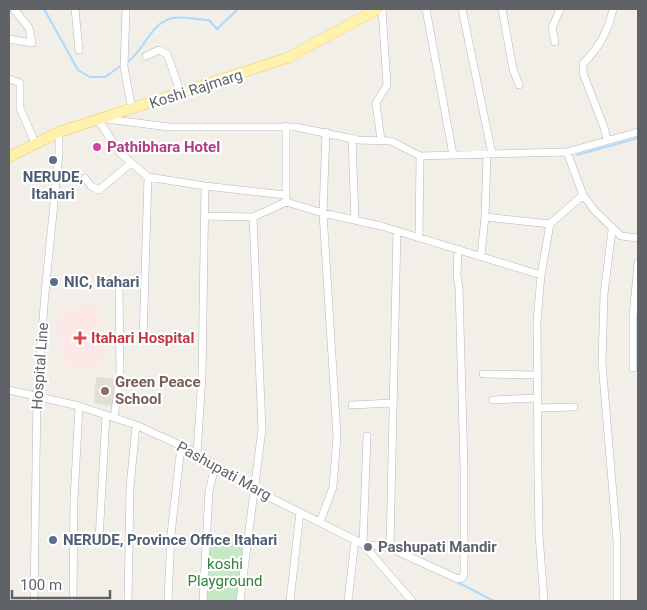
<svg xmlns="http://www.w3.org/2000/svg" width="647" height="610" font-family="Roboto,sans-serif">
  <rect width="100%" height="100%" fill="#f1efe8"/>
  <path fill="#e1ded6" d="M96,377L117,379L114,407L94,403Z"/>
  <path fill="#fce8e6" d="M90,305L96,307L98,310L105,356L104,364L83,368L65,365L57,328L60,308Z"/>
  <path fill="#c5e8c5" d="M210,540L244,544L239,601H206Z"/>
  <g fill="none" stroke-linecap="round" stroke-linejoin="round">
    <path stroke="#aadaff" stroke-width="2" d="M44,9L78,70L90,77H105L122,65
      M126,63C145,51 149,23 173,18C184,16 198,20 209,20L217,29L238,9
      M577,155L638,138
      M455,581L494,601"/>
    <defs>
      <path id="street" d="M75,9L79,50
        M126,9L124,67L132,110
        M426,9L453,155
        M462,9L492,154
        M502,9L513,69L519,85
        M9,39L32,43L29,28L14,9
        M555,42L552,28L560,9
        M146,56L159,50L167,54L181,94
        M9,79L20,83V108L35,143
        M106,119L169,127H296L358,140L391,141L420,156L567,152L638,132
        M99,121L120,153L148,177L205,186L286,195
        M352,138L355,220
        M381,140L376,103L387,85L382,9
        M607,140L605,130L583,73V64C599,47 608,32 613,9
        M567,152L583,195L595,211L621,236L638,238
        M85,178L91,186L99,190L130,164
        M286,202L323,213L381,226L541,275
        M205,216L253,217L262,429L240,601
        M253,217L286,202V126
        M485,217L550,224
        M612,230L604,294L602,363L617,541V601
        M419,238L420,156
        M481,255L485,217L487,155
        M143,340L148,177
        M633,368V316L638,263
        M483,374L537,375
        M9,390L79,406L136,425L197,453L255,490L363,544L412,601
        M493,400L538,398
        M352,405L392,403
        M537,408L574,407
        M114,418L120,376L119,285
        M367,436L363,544L390,548L458,579L462,578L464,575V467L459,288L457,276L458,249
        M197,453L202,376L205,186
        M320,522L333,487L337,436L323,213L326,132
        M99,540L106,415
        M390,548L397,231
        M34,601L37,397L45,293L59,153V132
        M73,601L74,499L79,406
        M128,601L130,487L136,425
        M168,601L171,534L181,446
        M203,601L209,491L215,466
        M290,601L300,512
        M348,601L355,540
        M544,601L539,534L538,477L537,322L541,275L550,224L583,195"/>
      <path id="primary" d="M9,157L59,132L287,58L378,9"/>
    </defs>
    <use href="#street" stroke="#b5b8bc" stroke-width="8"/>
    <use href="#primary" stroke="#f2c960" stroke-width="11"/>
    <use href="#street" stroke="#fff" stroke-width="7"/>
    <use href="#primary" stroke="#fff2af" stroke-width="10"/>
  </g>
  <circle fill="#d1479c" stroke="#fff" stroke-width="2" cx="97" cy="147" r="5"/>
  <g fill="#5c6f8a" stroke="#fff" stroke-width="2">
    <circle cx="53" cy="160" r="5"/>
    <circle cx="54" cy="282" r="5"/>
    <circle cx="53" cy="540" r="5"/>
  </g>
  <path fill="#e0444e" stroke="#fff" stroke-width="2" d="M77.5 330.5h5v5h5v5h-5v5h-5v-5h-5v-5h5z"/>
  <circle fill="#8d6e63" stroke="#fff" stroke-width="2" cx="105" cy="391" r="5"/>
  <circle fill="#6b7280" stroke="#fff" stroke-width="2" cx="368" cy="547" r="5"/>
  <g text-anchor="middle" stroke-width="4.5" stroke-linejoin="round" paint-order="stroke">
    <g font-size="15" fill="#5f6368" stroke="#fff">
      <text transform="translate(196 89) rotate(-18)" y="5">Koshi Rajmarg</text>
      <text transform="translate(40 366) rotate(-86)" y="5">Hospital Line</text>
      <text transform="translate(224 471) rotate(29)" y="5">Pashupati Marg</text>
    </g>
    <g font-size="15" font-weight="bold" fill="#b23c85" stroke="#fff" text-anchor="start">
      <text x="107" y="152">Pathibhara Hotel</text>
    </g>
    <g font-size="15" font-weight="bold" fill="#4e5e75" stroke="#fff" text-anchor="start">
      <text x="53" y="182" text-anchor="middle">NERUDE,<tspan x="53" dy="17">Itahari</tspan></text>
      <text x="64" y="287">NIC, Itahari</text>
      <text x="63" y="545">NERUDE, Province Office Itahari</text>
    </g>
    <g font-size="15" font-weight="bold" fill="#be3a42" stroke="#fff" text-anchor="start">
      <text x="91" y="343">Itahari Hospital</text>
    </g>
    <g font-size="15" font-weight="bold" fill="#785e54" stroke="#fff" text-anchor="start">
      <text x="115" y="387">Green Peace<tspan x="115" dy="17">School</tspan></text>
    </g>
    <g font-size="15" font-weight="bold" fill="#5b616d" stroke="#fff" text-anchor="start">
      <text x="378" y="552">Pashupati Mandir</text>
    </g>
    <g font-size="15" fill="#348238" stroke="#fff">
      <text x="225" y="569">koshi<tspan x="225" dy="17">Playground</tspan></text>
    </g>
  </g>
  <rect width="647" height="610" fill="none" stroke="#5f6368" stroke-width="20"/>
  <path d="M12 590v8h98v-8" fill="none" stroke="#5f6368" stroke-width="2.5"/>
  <text x="20" y="590" font-size="15" fill="#5f6368" stroke="#ffffff" stroke-width="4" paint-order="stroke">100 m</text>
</svg>
